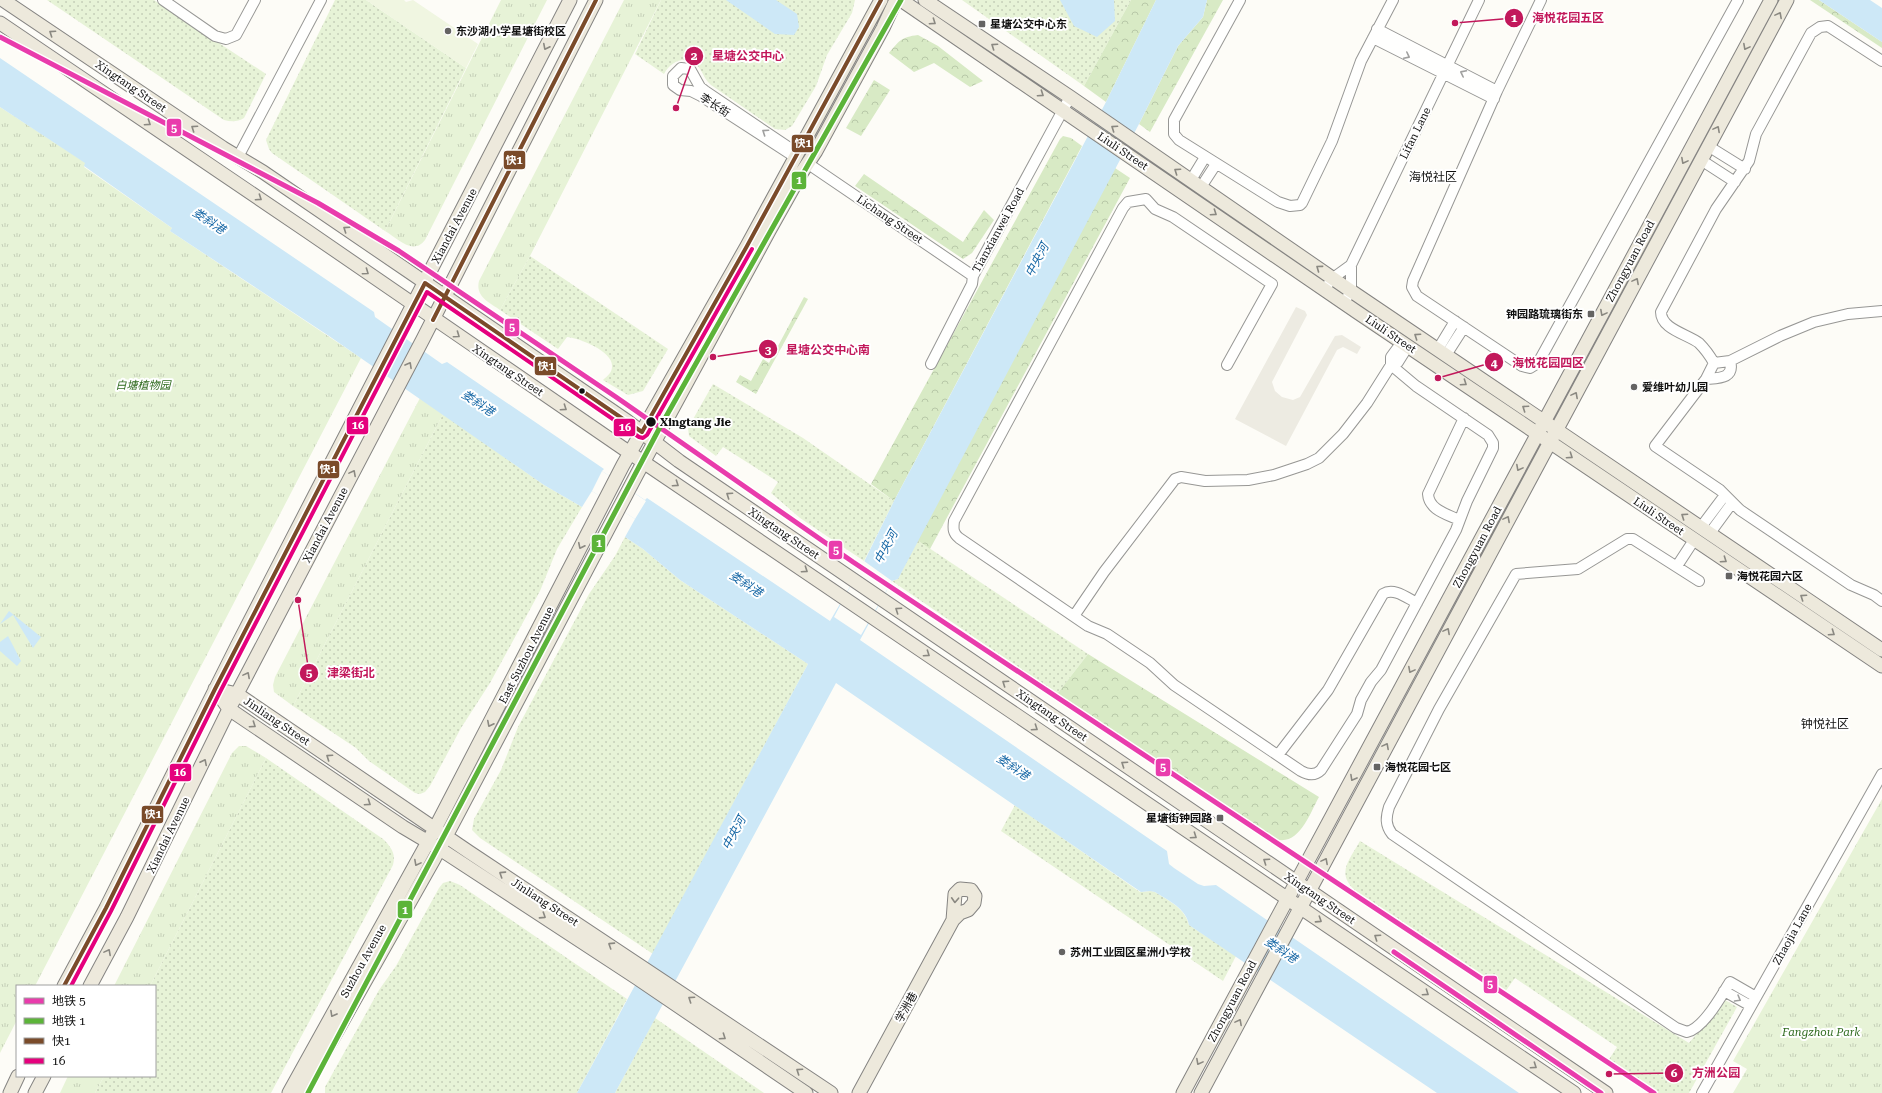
<svg xmlns="http://www.w3.org/2000/svg" width="1882" height="1093" font-family="'Roboto Serif','Noto Sans SC',serif">
  <defs>
    <pattern id="grass-dots" width="8" height="8" patternUnits="userSpaceOnUse"><rect width="8" height="8" fill="#e7f3d7"/><path d="M2 2h.1M6 6h.1" fill="none" stroke="#c5cfb8" stroke-width="1.8" stroke-linecap="round"/></pattern>
    <pattern id="forest-crowns" width="20" height="18" patternUnits="userSpaceOnUse"><rect width="20" height="18" fill="#d8eac5"/><path d="M2 6a3 3 0 1 1 6 0M12 15a3 3 0 1 1 6 0" fill="none" stroke="#b8c8a8"/></pattern>
    <pattern id="park-tufts" width="24" height="20" patternUnits="userSpaceOnUse"><rect width="24" height="20" fill="#e7f3d7"/><path d="M3 7l-1-3M5 7V3M7 7l1-3M15 17l-1-3M17 17v-4M19 17l1-3" fill="none" stroke="#c5cfb8"/></pattern>
  </defs>
  <rect width="100%" height="100%" fill="#fdfcf7"/>
  <path fill="url(#grass-dots)" d="M47,0H154L266,74L244,118C238,122 231,122 224,120Z
    M335,0H366L466,68L385,231L272,153L269,149L266,140Z
    M661,0H855L852,13L827,55L816,86L792,126L785,130L775,129L711,85C705,80 704,75 700,69C690,53 671,60 664,74L635,54Z
    M962,0H1131L1084,86Z
    M530,256L668,349L643,391L628,395L603,380C607,376 612,373 612,367C614,352 580,338 567,337L558,349L500,310Z
    M713,384L803,438L894,501L864,561L800,518L771,493L778,482L723,447L716,456L689,436L688,428Z
    M443,414L544,485L582,507L557,549L540,591L490,683L461,728L430,786L425,792L420,794L415,793L369,761L356,748L293,706Z
    M625,537L643,549L680,580L808,664L653,954L480,838L472,830L474,819L501,770L518,727L589,594L615,556Z
    M917,540L1088,654L1057,694L892,581L898,579Z
    M266,758L383,839C391,847 396,853 393,865L271,1093H95L104,1076H155V986H150Z
    M1015,805L1140,892L1151,891L1155,892C1169,901 1185,908 1189,925L1236,956L1223,981L1001,831Z
    M1360,841L1689,1043L1725,1000L1737,1007L1689,1093H1649L1606,1064L1617,1047L1515,978L1502,996L1447,959L1419,933L1357,892C1335,874 1349,861 1360,841Z
    M450,881L460,885L627,999L577,1093H325V1087L379,990L396,966L439,888L443,883Z
    M655,1018L764,1093H615Z"/>
  <path fill="url(#forest-crowns)" d="M1131,0H1156L1106,102L1084,86Z
    M1207,0H1223L1150,132L1139,124L1178,46L1203,17Z
    M1810,0H1819L1882,42V48Z
    M918,35L938,46L983,81L970,87L934,63L914,72L889,53C899,41 901,37 918,35Z
    M874,80L890,90L861,136L846,128Z
    M1063,136L1071,138L1082,146L894,501L871,484L1060,139Z
    M1115,168L1130,178L930,549L917,540Z
    M864,174L963,242L984,210L994,220L972,253L963,259L855,186Z
    M804,297L808,299L756,394L736,382L740,375L751,381L763,359L769,363Z
    M1088,654L1319,797C1310,813 1299,847 1275,839L1057,694Z"/>
  <path fill="url(#park-tufts)" d="M501,0H547L425,240C413,256 397,238 385,231Z
    M624,0H661L530,256L500,310C490,303 475,297 479,281Z
    M0,107L86,163L84,167L172,228L170,231L361,358L35,986H17V1020L0,1053Z
    M420,398L443,414L293,706L274,692L273,685L275,677Z
    M239,746H246L266,758L150,986H114L232,753Z
    M1882,799V1093H1733L1747,1069L1733,1061Z
    M68,1076H104L95,1093H60Z"/>
  <path fill="#f0f6e1" d="M366,0H404L406,2L413,0L478,44L466,68Z"/>
  <path fill="#edebe2" d="M1296,307L1305,311L1307,315L1272,382L1275,391L1282,397L1293,400L1300,397L1335,336L1342,335L1361,347L1357,354L1343,347L1337,350L1286,446L1235,419Z"/>
  <path fill="#cde8f7" d="M726,0H776L797,14L799,27L794,35L775,34Z
    M1060,0H1114L1115,21L1097,37L1074,26Z
    M1156,0H1207L1203,17L1178,46L1139,124L898,579L892,581L860,640L1167,851L1169,864L1174,868L1198,884L1204,886L1216,885L1519,1093H1437L1189,925C1186,908 1169,901 1155,892L1150,891L1141,892L836,683L615,1093H577L808,664L680,580L643,549L625,537L635,519L632,517L592,491L582,507L544,485L329,336L170,231L172,228L84,166L85,163L0,107V58L374,312L375,317L442,364L447,362L604,469L602,471L645,500L647,498L830,621L862,566L894,501L1106,102Z
    M1819,0H1870L1882,8V42Z
    M9,611L41,637L33,648L13,615L0,624Z
    M8,636L21,661L17,666L0,651V642Z"/>
  <path fill="#fdfcf7" d="M602,471L646,501L635,519L592,491Z
    M864,561L892,581L861,635L834,617Z"/>
  <g fill="none" stroke-linecap="round" stroke-linejoin="round">
    <defs>
      <path id="minor" d="M163,0L215,36L226,39L236,35L255,0
        M1240,0L1174,120V134L1179,140L1278,202L1290,206L1300,205L1302,203L1332,141L1361,61L1393,0
        M1541,0L1497,91L1413,281L1412,287L1417,296L1522,366L1530,368L1538,363L1738,0
        M1377,29L1497,91
        M1373,38L1494,99
        M1708,146L1745,169
        M238,157L321,0
        M795,157L701,96L691,91L680,90L673,85V76L681,68L690,69L700,87L705,91L797,153
        M1701,160L1735,182
        M807,163L973,276
        M1191,180L1205,157
        M1201,187L1216,164
        M1329,283L1333,278L1351,265
        M1348,296L1351,291V265L1479,0
        M1882,311L1848,314L1814,322L1780,336L1730,361L1714,363L1706,379L1655,446L1720,490L1740,510L1851,585L1874,595L1882,601
        M1438,349L1455,321
        M1446,355L1464,327
        M1714,363C1710,356 1705,349 1699,343C1687,334 1661,329 1661,312L1716,209L1749,161L1756,134L1811,33L1820,27L1828,26L1882,61
        M931,364L972,284L973,276L1070,97
        M1227,365L1272,284L1173,217L1155,209L1146,199L1128,202L1123,208L954,521C953,529 953,533 959,538L1088,626L1107,634L1150,663L1174,685L1301,771C1308,775 1315,776 1321,770L1357,714L1361,700L1371,682L1381,670L1456,530L1467,501L1493,448V443L1488,435L1416,386L1391,365
        M1391,365V357L1402,342
        M1706,379C1718,378 1735,379 1730,361
        M1459,520C1447,514 1429,510 1428,494L1464,418
        M1701,527L1725,495
        M1710,533L1732,503
        M1677,566L1694,540
        M1699,581L1633,539H1627L1578,569L1516,574L1439,709L1389,807C1386,817 1385,825 1392,834L1676,1028L1687,1032C1704,1028 1721,996 1730,982L1756,997
        M1074,616L1104,572L1175,479L1181,477L1205,481L1248,480L1274,475L1307,464L1319,458L1343,434L1367,403L1391,365L1398,362L1408,346
        M1278,755L1328,690L1383,594C1394,587 1407,598 1417,603
        M1724,991L1751,1006
        M1702,1093L1882,774"/>
      <path id="major" d="M3,0L223,148L263,172L414,275L627,421L679,461L1606,1093
        M901,0L1357,312L1882,666
        M925,0L1070,97L1351,291L1882,650
        M0,23L307,231L630,453L1574,1093
        M215,689L237,694L469,852L831,1093
        M215,689L229,709L403,827L440,849L637,978L806,1093
        M64,986L106,908L237,646L570,0
        M90,986L127,917L229,709L423,339L596,0
        M10,1093L18,1076
        M35,1093L44,1076
        M289,1093L428,842L623,465L747,246L881,0
        M302,1093L434,859L637,474L769,231L802,172L816,151L883,28L896,0
        M859,1093L953,920L960,913L968,910L974,903L975,896L971,890L960,889L955,894L953,920
        M1183,1093L1771,0
        M1201,1093L1787,0"/>
    </defs>
    <use href="#minor" stroke="#979795" stroke-width="12"/>
    <use href="#major" stroke="#858482" stroke-width="15"/>
    <use href="#minor" stroke="#fffffe" stroke-width="10"/>
    <use href="#major" stroke="#ede9dc" stroke-width="13"/>
    <defs>
      <path id="bus-1" d="M433,320L596,0
        M64,986L106,908L215,689L425,283L642,432L747,246L881,0"/>
      <path id="bus-2" d="M71,986L111,911L220,692L427,292L639,437L643,438L647,435L752,249"/>
    </defs>
    <use href="#bus-1" stroke="#fff" stroke-width="7"/>
    <use href="#bus-2" stroke="#fff" stroke-width="7"/>
    <use href="#bus-1" stroke="#7a4b2a" stroke-width="4"/>
    <use href="#bus-2" stroke="#e5007d" stroke-width="4"/>
    <defs>
      <path id="metro-1" d="M0,37L318,203L399,251L616,397L853,562L1654,1093
        M1394,952L1601,1093"/>
      <path id="metro-2" d="M308,1093L659,429L901,0"/>
    </defs>
    <use href="#metro-1" stroke="#fff" stroke-width="8"/>
    <use href="#metro-2" stroke="#fff" stroke-width="8"/>
    <use href="#metro-1" stroke="#e93cac" stroke-width="5"/>
    <use href="#metro-2" stroke="#5cb439" stroke-width="5"/>
  </g>
  <defs><path id="oneway-chevron" d="M-2-3.5L2.5 0L-2 3.5" fill="none" stroke-width="1.6" stroke-linecap="round" stroke-linejoin="round"/></defs>
  <g stroke="#8a8881">
    <use href="#oneway-chevron" transform="translate(1779 15) rotate(-62)"/>
    <use href="#oneway-chevron" transform="translate(933 22) rotate(34)"/>
    <use href="#oneway-chevron" transform="translate(52 33) rotate(-146)"/>
    <use href="#oneway-chevron" transform="translate(994 46) rotate(-146)"/>
    <use href="#oneway-chevron" transform="translate(546 47) rotate(117)"/>
    <use href="#oneway-chevron" transform="translate(1746 47) rotate(118)"/>
    <use href="#oneway-chevron" transform="translate(1041 94) rotate(34)"/>
    <use href="#oneway-chevron" transform="translate(148 123) rotate(34)"/>
    <use href="#oneway-chevron" transform="translate(194 128) rotate(-146)"/>
    <use href="#oneway-chevron" transform="translate(1114 128) rotate(-146)"/>
    <use href="#oneway-chevron" transform="translate(1717 129) rotate(-62)"/>
    <use href="#oneway-chevron" transform="translate(1684 161) rotate(118)"/>
    <use href="#oneway-chevron" transform="translate(1177 171) rotate(-146)"/>
    <use href="#oneway-chevron" transform="translate(259 198) rotate(34)"/>
    <use href="#oneway-chevron" transform="translate(1214 213) rotate(34)"/>
    <use href="#oneway-chevron" transform="translate(346 229) rotate(-146)"/>
    <use href="#oneway-chevron" transform="translate(1319 268) rotate(-144)"/>
    <use href="#oneway-chevron" transform="translate(366 272) rotate(35)"/>
    <use href="#oneway-chevron" transform="translate(1636 281) rotate(-62)"/>
    <use href="#oneway-chevron" transform="translate(1603 313) rotate(118)"/>
    <use href="#oneway-chevron" transform="translate(457 335) rotate(35)"/>
    <use href="#oneway-chevron" transform="translate(1417 336) rotate(-146)"/>
    <use href="#oneway-chevron" transform="translate(409 365) rotate(-61)"/>
    <use href="#oneway-chevron" transform="translate(1464 383) rotate(34)"/>
    <use href="#oneway-chevron" transform="translate(1575 395) rotate(-62)"/>
    <use href="#oneway-chevron" transform="translate(564 408) rotate(34)"/>
    <use href="#oneway-chevron" transform="translate(1525 408) rotate(-146)"/>
    <use href="#oneway-chevron" transform="translate(1570 456) rotate(34)"/>
    <use href="#oneway-chevron" transform="translate(1519 468) rotate(118)"/>
    <use href="#oneway-chevron" transform="translate(353 473) rotate(-62)"/>
    <use href="#oneway-chevron" transform="translate(676 484) rotate(34)"/>
    <use href="#oneway-chevron" transform="translate(729 495) rotate(-146)"/>
    <use href="#oneway-chevron" transform="translate(1684 516) rotate(-146)"/>
    <use href="#oneway-chevron" transform="translate(1507 519) rotate(-62)"/>
    <use href="#oneway-chevron" transform="translate(581 546) rotate(116)"/>
    <use href="#oneway-chevron" transform="translate(1724 560) rotate(34)"/>
    <use href="#oneway-chevron" transform="translate(805 570) rotate(34)"/>
    <use href="#oneway-chevron" transform="translate(1803 597) rotate(-146)"/>
    <use href="#oneway-chevron" transform="translate(898 610) rotate(-146)"/>
    <use href="#oneway-chevron" transform="translate(1447 631) rotate(-62)"/>
    <use href="#oneway-chevron" transform="translate(1832 633) rotate(34)"/>
    <use href="#oneway-chevron" transform="translate(927 654) rotate(34)"/>
    <use href="#oneway-chevron" transform="translate(1411 670) rotate(118)"/>
    <use href="#oneway-chevron" transform="translate(247 675) rotate(-62)"/>
    <use href="#oneway-chevron" transform="translate(1005 683) rotate(-146)"/>
    <use href="#oneway-chevron" transform="translate(490 724) rotate(117)"/>
    <use href="#oneway-chevron" transform="translate(253 725) rotate(34)"/>
    <use href="#oneway-chevron" transform="translate(1035 728) rotate(34)"/>
    <use href="#oneway-chevron" transform="translate(1386 746) rotate(-62)"/>
    <use href="#oneway-chevron" transform="translate(329 757) rotate(-146)"/>
    <use href="#oneway-chevron" transform="translate(204 762) rotate(-63)"/>
    <use href="#oneway-chevron" transform="translate(1124 764) rotate(-146)"/>
    <use href="#oneway-chevron" transform="translate(1353 778) rotate(119)"/>
    <use href="#oneway-chevron" transform="translate(368 803) rotate(34)"/>
    <use href="#oneway-chevron" transform="translate(1194 836) rotate(34)"/>
    <use href="#oneway-chevron" transform="translate(1266 861) rotate(-146)"/>
    <use href="#oneway-chevron" transform="translate(1325 861) rotate(-62)"/>
    <use href="#oneway-chevron" transform="translate(417 863) rotate(118)"/>
    <use href="#oneway-chevron" transform="translate(502 874) rotate(-147)"/>
    <use href="#oneway-chevron" transform="translate(955 900) rotate(93)"/>
    <use href="#oneway-chevron" transform="translate(543 916) rotate(33)"/>
    <use href="#oneway-chevron" transform="translate(1319 920) rotate(33)"/>
    <use href="#oneway-chevron" transform="translate(1377 937) rotate(-146)"/>
    <use href="#oneway-chevron" transform="translate(611 945) rotate(-147)"/>
    <use href="#oneway-chevron" transform="translate(108 952) rotate(-62)"/>
    <use href="#oneway-chevron" transform="translate(1426 993) rotate(34)"/>
    <use href="#oneway-chevron" transform="translate(691 999) rotate(-146)"/>
    <use href="#oneway-chevron" transform="translate(333 1014) rotate(119)"/>
    <use href="#oneway-chevron" transform="translate(1239 1022) rotate(-62)"/>
    <use href="#oneway-chevron" transform="translate(723 1037) rotate(34)"/>
    <use href="#oneway-chevron" transform="translate(1199 1062) rotate(118)"/>
    <use href="#oneway-chevron" transform="translate(1534 1066) rotate(34)"/>
    <use href="#oneway-chevron" transform="translate(799 1071) rotate(-146)"/>
  </g>
  <g stroke="#a0a09f">
    <use href="#oneway-chevron" transform="translate(1407 56) rotate(27)"/>
    <use href="#oneway-chevron" transform="translate(1463 73) rotate(-153)"/>
    <use href="#oneway-chevron" transform="translate(765 132) rotate(-146)"/>
    <use href="#oneway-chevron" transform="translate(1738 999) rotate(30)"/>
  </g>
  <g fill="#646362" stroke="#fff" stroke-width="1.5">
    <rect x="978" y="20" width="8" height="8" rx="2"/>
    <circle cx="448" cy="31" r="4"/>
    <rect x="1587" y="310" width="8" height="8" rx="2"/>
    <circle cx="1634" cy="387" r="4"/>
    <rect x="1725" y="572" width="8" height="8" rx="2"/>
    <rect x="1373" y="763" width="8" height="8" rx="2"/>
    <rect x="1216" y="814" width="8" height="8" rx="2"/>
    <circle cx="1062" cy="952" r="4"/>
  </g>
  <g fill="#111" stroke="#fff" stroke-width="1.5">
    <circle cx="582" cy="391" r="3.5"/>
    <circle cx="651" cy="422" r="5.5"/>
  </g>
  <g text-anchor="middle" stroke-width="4" stroke-linejoin="round" paint-order="stroke">
    <g font-size="11" font-weight="bold" fill="#111" stroke="#fff" text-anchor="start">
      <text x="990" y="28">星塘公交中心东</text>
      <text x="456" y="35">东沙湖小学星塘街校区</text>
      <text x="1583" y="318" text-anchor="end">钟园路琉璃街东</text>
      <text x="1642" y="391">爱维叶幼儿园</text>
      <text x="1737" y="580">海悦花园六区</text>
      <text x="1385" y="771">海悦花园七区</text>
      <text x="1212" y="822" text-anchor="end">星塘街钟园路</text>
      <text x="1070" y="956">苏州工业园区星洲小学校</text>
    </g>
    <g font-size="11" fill="#111" stroke="#fff">
      <text transform="translate(131 86) rotate(34)" y="4">Xingtang Street</text>
      <text transform="translate(715 105) rotate(33)" y="4">李长街</text>
      <text transform="translate(1415 133) rotate(-64)" y="4">Lifan Lane</text>
      <text transform="translate(1123 151) rotate(34)" y="4">Liuli Street</text>
      <text transform="translate(890 219) rotate(34)" y="4">Lichang Street</text>
      <text transform="translate(454 226) rotate(-62)" y="4">Xiandai Avenue</text>
      <text transform="translate(998 230) rotate(-61)" y="4">Tianxianwei Road</text>
      <text transform="translate(1630 261) rotate(-62)" y="4">Zhongyuan Road</text>
      <text transform="translate(1391 334) rotate(34)" y="4">Liuli Street</text>
      <text transform="translate(508 370) rotate(34)" y="4">Xingtang Street</text>
      <text transform="translate(1659 516) rotate(34)" y="4">Liuli Street</text>
      <text transform="translate(325 525) rotate(-62)" y="4">Xiandai Avenue</text>
      <text transform="translate(784 533) rotate(34)" y="4">Xingtang Street</text>
      <text transform="translate(1477 547) rotate(-62)" y="4">Zhongyuan Road</text>
      <text transform="translate(526 655) rotate(-63)" y="4">East Suzhou Avenue</text>
      <text transform="translate(1052 715) rotate(34)" y="4">Xingtang Street</text>
      <text transform="translate(277 721) rotate(34)" y="4">Jinliang Street</text>
      <text transform="translate(168 835) rotate(-64)" y="4">Xiandai Avenue</text>
      <text transform="translate(1320 898) rotate(34)" y="4">Xingtang Street</text>
      <text transform="translate(545 902) rotate(33)" y="4">Jinliang Street</text>
      <text transform="translate(1792 934) rotate(-61)" y="4">Zhaojia Lane</text>
      <text transform="translate(363 961) rotate(-61)" y="4">Suzhou Avenue</text>
      <text transform="translate(1232 1001) rotate(-62)" y="4">Zhongyuan Road</text>
      <text transform="translate(906 1007) rotate(-61)" y="4">学洲巷</text>
    </g>
    <g font-size="11" font-style="italic" fill="#2f6b1f" stroke="#fff">
      <text x="143" y="389">白塘植物园</text>
      <text x="1821" y="1036">Fangzhou Park</text>
    </g>
    <g font-size="11" font-weight="bold" fill="#111" stroke="#fff" text-anchor="start">
      <text x="660" y="426">Xingtang Jie</text>
    </g>
    <g font-size="12" fill="#111" stroke="#fff">
      <text x="1433" y="181">海悦社区</text>
      <text x="1825" y="728">钟悦社区</text>
    </g>
    <g font-size="12" font-style="italic" fill="#1768a6" stroke="#fff">
      <text transform="translate(209 221) rotate(34)" y="4">娄斜港</text>
      <text transform="translate(1037 260) rotate(-62)" y="4">中央河</text>
      <text transform="translate(478 403) rotate(34)" y="4">娄斜港</text>
      <text transform="translate(886 547) rotate(-62)" y="4">中央河</text>
      <text transform="translate(746 584) rotate(34)" y="4">娄斜港</text>
      <text transform="translate(1013 767) rotate(34)" y="4">娄斜港</text>
      <text transform="translate(734 833) rotate(-62)" y="4">中央河</text>
      <text transform="translate(1281 950) rotate(34)" y="4">娄斜港</text>
    </g>
  </g>
  <path fill="none" stroke="#c2185b" stroke-width="1.5" d="M1455 23L1514 18M676 108L694 56M713 357L768 349M1438 378L1494 362M298 600L309 673M1609 1074L1674 1073"/>
  <g fill="#c2185b" stroke="#fff" stroke-width="1.5">
    <circle cx="1455" cy="23" r="4"/>
    <circle cx="676" cy="108" r="4"/>
    <circle cx="713" cy="357" r="4"/>
    <circle cx="1438" cy="378" r="4"/>
    <circle cx="298" cy="600" r="4"/>
    <circle cx="1609" cy="1074" r="4"/>
    <circle cx="1514" cy="18" r="10"/>
    <circle cx="694" cy="56" r="10"/>
    <circle cx="768" cy="349" r="10"/>
    <circle cx="1494" cy="362" r="10"/>
    <circle cx="309" cy="673" r="10"/>
    <circle cx="1674" cy="1073" r="10"/>
  </g>
  <g font-size="12" text-anchor="middle" font-weight="bold" fill="#fff">
    <text x="1514" y="22">1</text>
    <text x="694" y="60">2</text>
    <text x="768" y="354">3</text>
    <text x="1494" y="367">4</text>
    <text x="309" y="677">5</text>
    <text x="1674" y="1077">6</text>
  </g>
  <g font-size="12" text-anchor="middle" font-weight="bold" fill="#c2185b" stroke="#fff" stroke-width="4" stroke-linejoin="round" paint-order="stroke">
    <text x="1568" y="22">海悦花园五区</text>
    <text x="748" y="60">星塘公交中心</text>
    <text x="828" y="354">星塘公交中心南</text>
    <text x="1548" y="367">海悦花园四区</text>
    <text x="351" y="677">津梁街北</text>
    <text x="1716" y="1077">方洲公园</text>
  </g>
  <g stroke="#fff" stroke-width="1.5">
    <rect x="166" y="118" width="16" height="19" rx="4" fill="#e93cac"/>
    <rect x="791" y="134" width="23" height="19" rx="4" fill="#7a4b2a"/>
    <rect x="503" y="150" width="23" height="20" rx="4" fill="#7a4b2a"/>
    <rect x="791" y="171" width="16" height="19" rx="4" fill="#5cb439"/>
    <rect x="504" y="318" width="16" height="19" rx="4" fill="#e93cac"/>
    <rect x="534" y="356" width="23" height="20" rx="4" fill="#7a4b2a"/>
    <rect x="346" y="416" width="23" height="19" rx="4" fill="#e5007d"/>
    <rect x="613" y="418" width="23" height="19" rx="4" fill="#e5007d"/>
    <rect x="317" y="460" width="23" height="19" rx="4" fill="#7a4b2a"/>
    <rect x="591" y="534" width="15" height="19" rx="4" fill="#5cb439"/>
    <rect x="828" y="540" width="15" height="20" rx="4" fill="#e93cac"/>
    <rect x="1155" y="758" width="16" height="19" rx="4" fill="#e93cac"/>
    <rect x="169" y="763" width="23" height="19" rx="4" fill="#e5007d"/>
    <rect x="141" y="805" width="23" height="19" rx="4" fill="#7a4b2a"/>
    <rect x="397" y="900" width="16" height="19" rx="4" fill="#5cb439"/>
    <rect x="1483" y="975" width="15" height="19" rx="4" fill="#e93cac"/>
  </g>
  <g font-size="11" text-anchor="middle" font-weight="bold" fill="#fff">
    <text x="174" y="132">5</text>
    <text x="803" y="147">快1</text>
    <text x="514" y="164">快1</text>
    <text x="799" y="184">1</text>
    <text x="512" y="331">5</text>
    <text x="546" y="370">快1</text>
    <text x="358" y="429">16</text>
    <text x="625" y="431">16</text>
    <text x="328" y="473">快1</text>
    <text x="599" y="547">1</text>
    <text x="836" y="554">5</text>
    <text x="1163" y="771">5</text>
    <text x="180" y="776">16</text>
    <text x="153" y="818">快1</text>
    <text x="405" y="914">1</text>
    <text x="1490" y="988">5</text>
  </g>
  <rect x="16" y="985" width="140" height="92" fill="#ffffff" stroke="#a0a0a0"/>
  <rect x="24" y="998" width="20" height="6" fill="#e93cac" stroke="#a0a0a0"/>
  <text x="52" y="1005" font-size="12" fill="#111111">地铁 5</text>
  <rect x="24" y="1018" width="20" height="6" fill="#5cb439" stroke="#a0a0a0"/>
  <text x="52" y="1025" font-size="12" fill="#111111">地铁 1</text>
  <rect x="24" y="1038" width="20" height="6" fill="#7a4b2a" stroke="#a0a0a0"/>
  <text x="52" y="1045" font-size="12" fill="#111111">快1</text>
  <rect x="24" y="1058" width="20" height="6" fill="#e5007d" stroke="#a0a0a0"/>
  <text x="52" y="1065" font-size="12" fill="#111111">16</text>
</svg>
